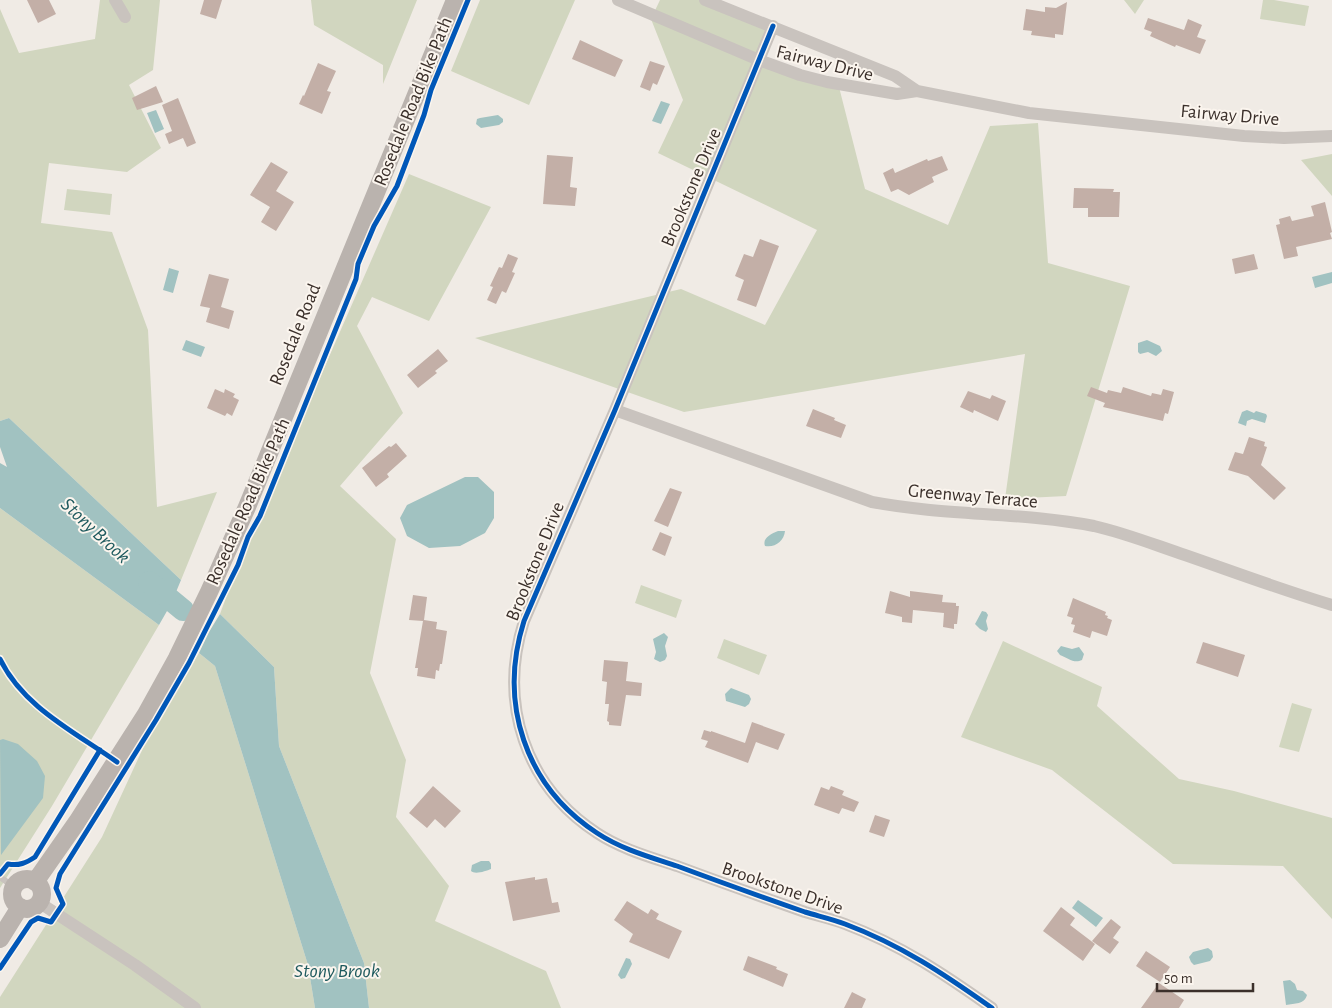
<svg xmlns="http://www.w3.org/2000/svg" width="1332" height="1008" font-family="'Alegreya Sans',sans-serif">
  <rect width="100%" height="100%" fill="#f0ebe5"/>
  <path fill="#d1d6bf" d="M100,0H160L153,70L129,85L161,148L127,172L49,163L41,223L112,232L148,330L157,507L217,492L181,580L9,418L0,421V9L19,53L95,39Z
    M311,0H417L383,84V65L314,25Z
    M480,0H575L529,105L451,71Z
    M660,0H715L777,28L761,65L839,87L865,189L948,225L990,126L1038,123L1048,263L1130,286L1066,496L1005,499L1025,354L684,412L475,338L681,289L765,325L817,230L658,153L683,100L651,19Z
    M1124,0H1144L1135,14Z
    M1263,0H1274L1309,6L1305,26L1260,19Z
    M1332,154V196L1301,160Z
    M409,174L491,207L429,321L372,297L357,326L403,413L340,486L396,539L370,673L406,760L396,817L449,886L435,921L546,971L561,1008H369L364,963L279,746L274,667L220,614L238,565Z
    M67,189L112,194L110,215L64,210Z
    M0,508L159,625L52,806L0,888Z
    M641,585L682,600L676,618L635,603Z
    M724,639L767,655L759,675L717,658Z
    M1003,641L1102,687L1097,706L1179,779L1234,791L1332,818V919L1283,866L1173,864L1052,770L961,737Z
    M199,653L215,666L308,965L315,1008H0V997L102,837L156,720Z
    M1292,703L1312,709L1299,752L1279,747Z"/>
  <path fill="#a1c2c1" d="M661,101L670,104L661,124L652,121Z
    M156,110L164,129L155,133L147,113Z
    M498,115L503,119V122L499,125L481,128L476,124L477,119L480,118Z
    M169,268L179,271L173,293L163,290Z
    M1332,272V283L1315,288L1312,277Z
    M186,340L205,347L201,357L182,350Z
    M1147,340L1160,346L1162,351L1156,356L1148,352L1140,354L1138,352V343Z
    M1247,410L1254,413L1256,411L1266,414L1267,416L1265,423L1252,419L1247,421L1246,426L1238,423L1242,412Z
    M9,418L181,580L171,604L159,625L0,508V463L7,467L0,447V421Z
    M465,477H478L494,492V518L485,533L460,546L429,548L407,536L400,518L407,505Z
    M778,531H785C784,541 775,548 765,546C762,538 771,534 778,531Z
    M982,611L986,612L988,615L986,621L988,629L986,632L980,629L975,624Z
    M220,614L274,667L279,746L364,963L369,1008H315L308,965L215,666L199,653L209,632Z
    M664,633L668,637L665,646L667,656L665,660L660,662L654,659L656,652L653,639Z
    M1061,646L1072,649L1079,647L1084,654L1082,660C1074,664 1068,658 1060,655L1057,651Z
    M731,688L749,695L751,699L749,704L745,707L726,701L725,694Z
    M3,739L18,744L37,761L45,776L43,798L1,855L0,740Z
    M481,861H489L491,864V869C486,871 475,875 471,871L472,865Z
    M1078,900L1103,918L1096,927L1072,908Z
    M1208,948L1212,951L1213,957L1210,961L1194,965L1191,962L1189,957L1193,952Z
    M626,958L630,959L632,964L625,978L621,979L618,975Z
    M1290,980L1295,984L1297,990L1303,991L1307,995C1304,1005 1295,1003 1286,1005L1283,981Z"/>
  <g fill="none" stroke-linecap="round" stroke-linejoin="round">
    <path stroke="#a1c2c1" stroke-width="22" d="M149,582L183,610"/>
  </g>
  <path fill="#c3afa7" d="M27,0H49L56,14L38,23Z
    M204,0H222L216,19L200,14Z
    M1067,2L1063,35L1055,34V38L1031,35L1032,31L1023,30L1026,9L1045,12V7L1056,8Z
    M1148,18L1184,30L1188,19L1202,25L1197,37L1206,40L1200,54L1176,45L1175,47L1150,36L1152,32L1144,29Z
    M580,40L623,60L615,77L572,59Z
    M650,61L665,66L657,85L653,83L650,91L640,87Z
    M318,63L336,71L327,91L331,92L322,114L299,104L303,95L304,96Z
    M156,86L163,102L137,110L132,98Z
    M178,98L196,143L187,147L183,138L169,144L165,134L172,131L162,105Z
    M547,155L573,157L570,187L577,188L575,206L543,204Z
    M942,156L948,170L932,177L934,182L909,195L898,189L891,192L883,173L893,168L895,173L927,159L928,161Z
    M271,162L288,172L276,191L294,202L276,231L261,222L270,207L250,195Z
    M1074,188L1114,189L1113,192H1120L1119,217H1088V208H1073Z
    M1325,202L1332,232L1330,233L1332,239L1296,247L1298,256L1284,259L1276,225L1280,224L1279,219L1290,216L1292,221L1314,216L1311,206Z
    M760,239L779,246L756,307L737,300L744,280L735,276L744,254L753,257Z
    M508,254L518,258L512,272L515,273L506,293L502,291L496,304L487,300L493,287L490,286L499,267L502,268Z
    M1254,254L1258,269L1235,274L1232,259Z
    M209,274L229,279L221,307L234,311L229,329L206,322L210,308L200,306Z
    M438,349L448,361L435,371L437,373L418,388L407,375Z
    M1091,387L1107,393L1108,390L1121,393L1123,387L1151,396L1152,393L1161,395L1163,389L1174,392L1168,414L1165,413L1163,421L1103,407L1105,403L1087,396Z
    M215,389L224,393L225,389L235,394L233,397L239,400L232,416L227,413L225,416L207,408Z
    M968,391L990,399L992,395L1006,401L998,421L974,410L973,413L960,407Z
    M813,409L835,418L834,420L846,425L841,438L806,426Z
    M1249,437L1265,442L1264,446L1267,447L1261,465L1286,488L1274,500L1248,476L1228,470L1235,452L1243,454Z
    M396,443L407,456L387,474L389,477L376,487L362,468L389,446L391,447Z
    M670,488L682,492L668,527L654,521Z
    M660,532L672,537L665,556L652,550Z
    M890,591L910,597V591L943,595L942,602L956,603V606H959L957,624H954V629L943,627L944,613L913,610L912,623L902,622V617L885,613Z
    M413,595L427,597L424,620L437,622L436,629L447,631L442,664H440L439,671L436,670L435,679L417,676L418,668H415L423,621L409,620Z
    M1073,598L1106,612L1105,615L1108,616L1107,618L1112,620L1107,636L1092,631L1090,638L1073,632L1075,625L1071,624L1073,618L1067,616Z
    M1203,642L1245,655L1238,677L1196,663Z
    M604,660L628,662L626,681L642,683L641,696L626,695L621,726L609,725V722L607,721L609,704H605L607,682L602,681Z
    M752,722L785,734L778,750L756,742L748,763L705,747L708,741L701,739L704,730L711,732V731L745,743Z
    M433,786L461,811L445,828L435,819L427,828L409,813Z
    M831,786L844,791L842,795L859,802L854,812L842,808L839,814L814,805L821,787L829,790Z
    M875,815L890,820L884,837L869,832Z
    M535,877V880L547,878L552,903L558,902L560,912L513,921L505,882Z
    M627,901L648,914L651,909L659,914L656,919L682,931L669,959L629,942L633,934L614,920Z
    M1061,907L1075,918L1070,925L1095,944L1083,961L1043,931Z
    M1111,919L1121,927L1113,938L1119,942L1110,954L1092,941Z
    M1146,951L1170,967L1160,982L1136,966Z
    M748,956L777,967L776,969L788,974L783,987L743,970Z
    M1159,983L1184,1000L1179,1008H1141Z
    M852,992L866,999L862,1008H844Z"/>
  <g fill="none" stroke-linecap="round" stroke-linejoin="round">
    <path stroke="#c9c3be" stroke-width="6" d="M0,877L14,887"/>
    <path stroke="#c9c3be" stroke-width="12" d="M115,0L125,17
      M618,0L759,60L800,75L827,82L897,94L917,91L1029,113L1244,136L1284,138L1332,136
      M705,0L895,76L917,91
      M773,26L615,410L524,621C498,703 525,786 597,833C621,849 650,857 677,866C720,882 762,897 805,912C818,916 832,919 845,924C901,945 944,974 992,1008
      M615,410L872,502C946,516 1021,512 1094,526C1125,533 1155,545 1185,555C1234,572 1282,590 1332,605
      M40,903L135,965L195,1008"/>
    <path stroke="#bab3ae" stroke-width="18" d="M12 894a15 15 0 1 1 30 0a15 15 0 1 1-30 0Z
      M35,882L77,822L146,714L177,658L209,592L247,507L455,0
      M0,939L20,907"/>
    <defs>
      <path id="cycleway" d="M773,26L615,410L524,621C498,703 525,786 597,833C621,849 650,857 677,866C720,882 762,897 805,912C818,916 832,919 845,924C901,945 944,974 992,1008
        M0,659C23,707 75,732 117,762
        M0,874L8,864C19,866 26,863 35,857L100,750
        M0,968L31,922L38,918L51,922L63,904L56,888L60,874L156,720L189,663L238,565L248,537L260,516L356,279L358,264L374,226L397,186L424,115L431,90L468,0"/>
    </defs>
    <use href="#cycleway" stroke="#fbf5ee" stroke-width="8"/>
    <use href="#cycleway" stroke="#0057b8" stroke-width="5"/>
  </g>
  <g text-anchor="middle" stroke-width="4" stroke-linejoin="round" paint-order="stroke">
    <g font-size="19" fill="#3b302b" stroke="#fbf5ee">
      <text transform="translate(825 62) rotate(14)" y="7">Fairway Drive</text>
      <text transform="translate(412 101) rotate(-68)" y="7">Rosedale Road Bike Path</text>
      <text transform="translate(1230 114) rotate(5)" y="7">Fairway Drive</text>
      <text transform="translate(690 187) rotate(-67)" y="7">Brookstone Drive</text>
      <text transform="translate(294 334) rotate(-68)" y="7">Rosedale Road</text>
      <text transform="translate(973 495) rotate(5)" y="7">Greenway Terrace</text>
      <text transform="translate(247 501) rotate(-66)" y="7">Rosedale Road Bike Path</text>
      <text transform="translate(534 561) rotate(-68)" y="7">Brookstone Drive</text>
      <text transform="translate(783 887) rotate(19)" y="7">Brookstone Drive</text>
    </g>
    <g font-size="20" font-style="italic" fill="#1f5a5e" stroke="#fbf5ee">
      <text transform="translate(96 530) rotate(43)" y="7">Stony Brook</text>
      <text x="337" y="977">Stony Brook</text>
    </g>
  </g>
  <path d="M1157 983v8h96v-8" fill="none" stroke="#3b302b" stroke-width="2.5"/>
  <text x="1164" y="983" font-size="15" fill="#3b302b" stroke="#fbf5ee" stroke-width="4" paint-order="stroke">50 m</text>
</svg>
